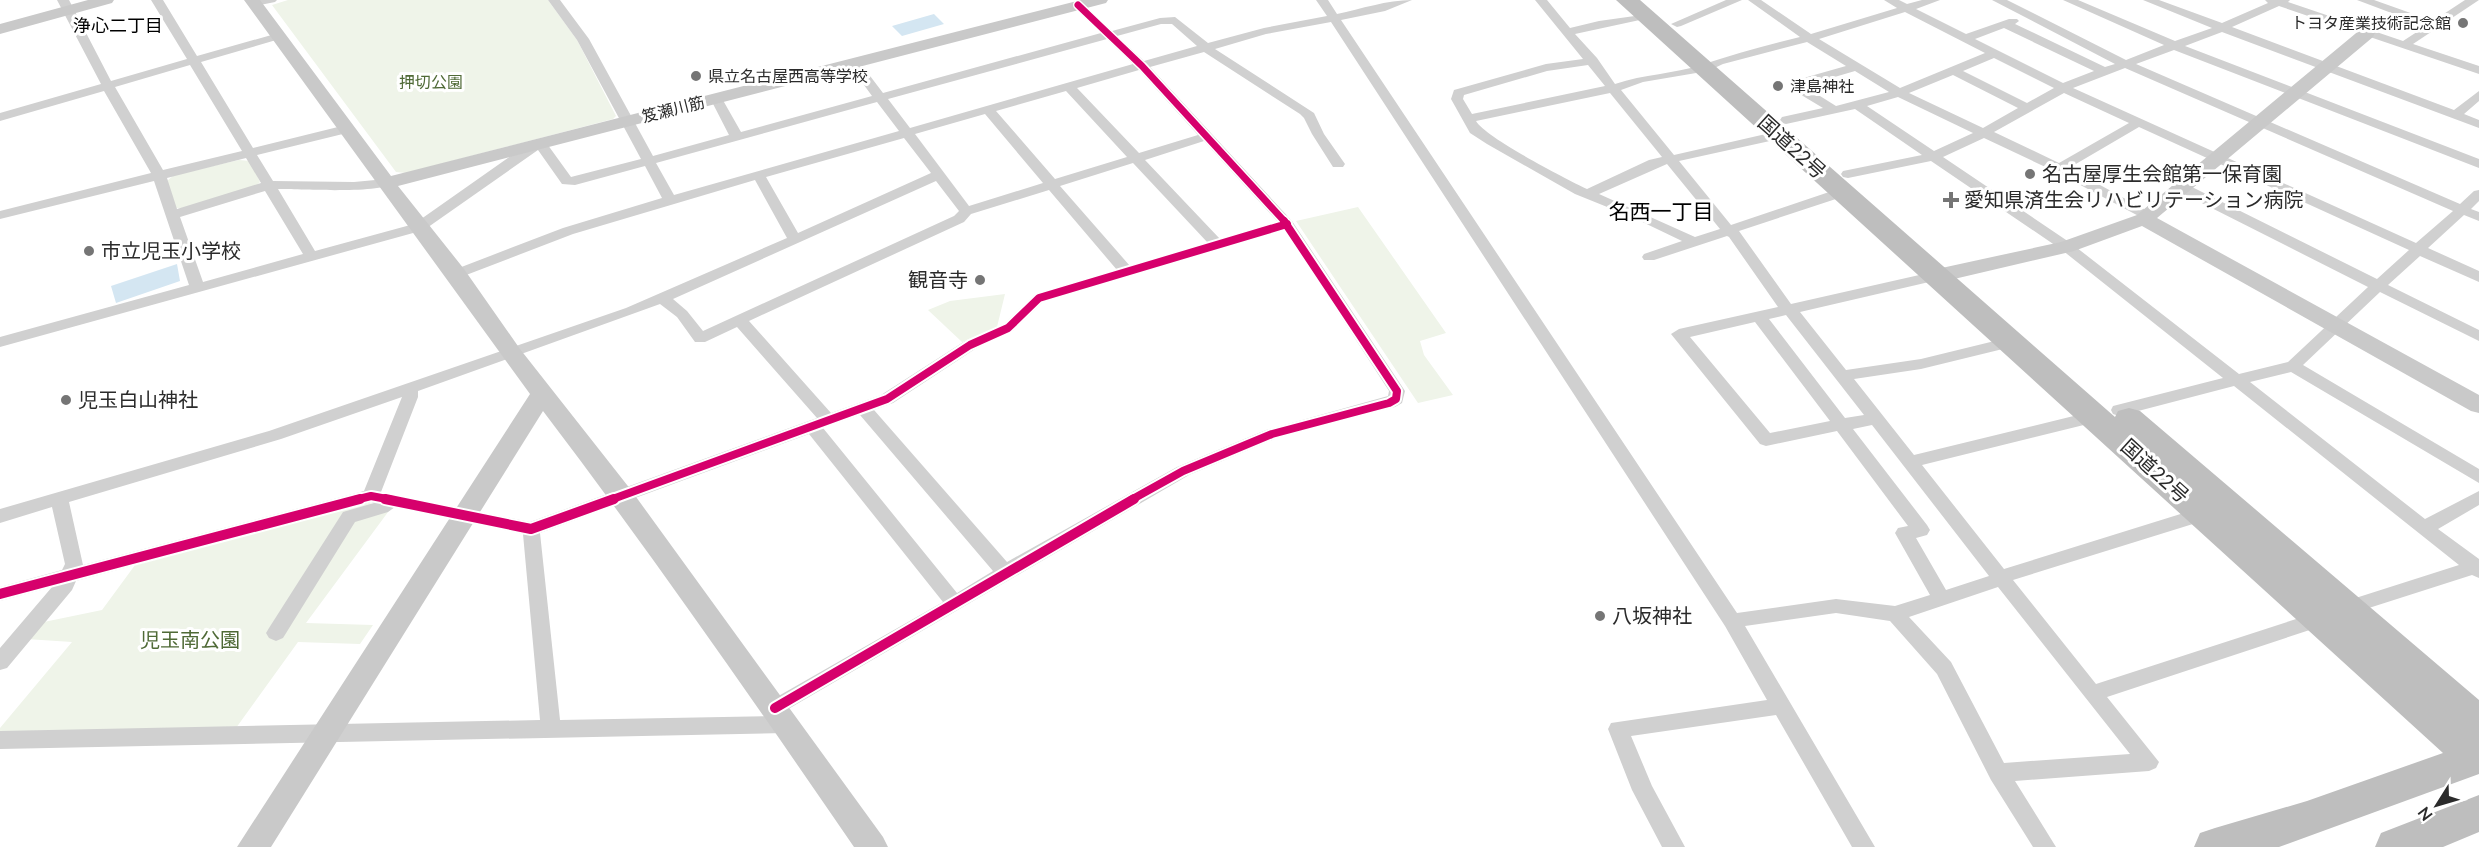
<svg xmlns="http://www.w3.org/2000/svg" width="2479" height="847" font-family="Lato,'Noto Sans JP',sans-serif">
  <rect width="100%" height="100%" fill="#fff"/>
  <path fill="#eff4e9" d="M288,0H548L577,40L616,116L613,119L406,173L396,172L272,5Z
    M239,160L250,161L260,182L255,187L185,208H176L167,181L174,175Z
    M1358,207L1446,333L1420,341L1424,355L1453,395L1418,403L1296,221Z
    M1005,294L997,327L962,342L928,310L950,301Z
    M369,503L391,508L306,623L373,625L360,644L298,642L236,728L0,733V728L72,642L26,639L39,623L102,610L138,561Z"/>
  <path fill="#d4e6f2" d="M934,14L944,24L902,36L892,26Z
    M177,264L180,281L116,303L111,286Z"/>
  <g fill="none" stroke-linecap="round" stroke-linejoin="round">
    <path fill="#d0d0d0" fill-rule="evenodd" d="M57,0H69L111,81L187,59L151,0H163L197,56L275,34H283V38L201,62L253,148L346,125L352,129L351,132L257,155L273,181L354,182L386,179L393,183C381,194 298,189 278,189L315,251L414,224L532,141H545L571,177L641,159L577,40L548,0H560L589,39L653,156L729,135L710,98L712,95H720L741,132L872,96L848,63L850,60H858L883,93L1101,33L1074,7V3H1082L1112,31L1160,18L1175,17L1208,43L1264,28L1327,16L1316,0H1328L1337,14C1361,9 1387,0 1412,0L1385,11L1341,20L1737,613L1836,599L1895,606L1930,595L1895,533L1898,528L1908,526L1837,431L1766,446L1760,444L1671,334L1679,329L1778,307L1729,237L1727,236L1654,260H1644L1642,257L1644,254L1682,241L1632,217L1575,194L1487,144L1470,133L1451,99L1454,90L1546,64L1583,59L1535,0H1547L1570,28L1599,21L1649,14V18L1575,34L1597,58L1615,84C1644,74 1674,74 1701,65C1734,54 1766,45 1800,37L1748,0H1761L1811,34L1897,8L1884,0H1899L1907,4L1922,0H1940L1916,9L1966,34L2009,19H2017L2019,21L2015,24L2105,67L2115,64L1992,0H2007L2126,60L2164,45L2063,0H2078L2175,41L2212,28L2143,0H2159L2222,23L2268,3L2265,0H2290L2288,2L2403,41L2426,26L2357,0H2374L2433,21L2465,0H2479L2413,44L2479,66V74L2279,6L2232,27L2454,110L2479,91V101L2464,114L2479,120V128L2222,32L2185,46L2479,159V168L2174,50L2136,64L2460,204L2474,191L2479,190V201L2471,209L2479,212V221L2464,215L2428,248L2479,271V282L2420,256L2388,285L2479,330V341L2380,292L2303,365L2479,469V483L2291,372L2250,382L2425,519L2479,491V505L2438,529L2479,559V578L2472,575L2347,615L2340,613L2338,608L2340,603L2459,565L2234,386L2119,416L2113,414L2111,410L2113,406L2223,378L2062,250L1931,161L1848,178L1843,177L1841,174L1843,171L1922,155L1855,109L1786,124L1782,123L1780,120L1782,117L1823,108L1793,90V81L1846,66L1807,42L1723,64L1708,71L1643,82L1621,90L1674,155L1779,131L1785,135L1779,139L1679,161L1731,225L1838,189L1843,188L1850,192L1848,195L1739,231L1791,304L1937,271L1942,273L1944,276L1942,279L1800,312L1846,370L1921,359L2011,337L2016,338L2019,342L2011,347L1921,369L1854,379L1914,455L2094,411L2100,413L2102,417L2100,421L1922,465L2004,569L2203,507L2209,509L2212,514L2209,519L2013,580L2096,684L2321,611L2328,614L2330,619L2328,624L2107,697L2159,762L2156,768L2149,771L2015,781L2056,847H2033L1991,780L1937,674L1890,621L1836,613L1745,626L1875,847H1852L1776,715L1631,736L1652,786L1685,847H1662L1632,790L1608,729L1611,723L1767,700L1725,626L1331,22L1266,34L1215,49L1314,113L1324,134L1345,164L1343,167H1333L1312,134L1304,118L1300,114L1204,52L1150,67L1292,221L1405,391L1402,403L1395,407L1277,438L1189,475L778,715L793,718L796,724L793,730L786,733L0,749V731L540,720L523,534L395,507L388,512L355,522L283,638L276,641L269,638L266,633L269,628L343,512L374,503L371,502L76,581L72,590L7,668L0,670V648L52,587L0,601V587L62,570L65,564L52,507L0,523V509L269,431L626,308L787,238L755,180L573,234L461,277H451L449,274L451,271L563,228L662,198L645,166L575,185L562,184L538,150L424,230L0,347V337L189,285L154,181L0,219V211L151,173L104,91L0,121V113L101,84ZM1905,12L1985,53L1900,88L1819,39ZM1161,24H1172L1197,46L1144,61L1117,36ZM2004,28L2094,71L2063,83L1975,39ZM1107,39L1133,64L910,128L888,99ZM1994,58L2054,88L2027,103L1963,71ZM190,65L242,151L163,170L115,87ZM1588,65L1605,86L1472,114L1463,99L1464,95L1547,71ZM2125,68L2453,211L2416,243L2073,88ZM1139,70L1198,135L1139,153L1077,88ZM1855,71L1889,92L1836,106L1804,86ZM1953,75L2018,108L1983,128L1909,93ZM1066,91L1127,157L1055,179L996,111ZM1610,93L1662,157L1649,160L1587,189C1566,179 1486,138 1476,121ZM2064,93L2129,123L2059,163L1994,132ZM1898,97L1973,133L1934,151L1867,106ZM877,102L899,131L674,195L656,163ZM985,114L1043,183L969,206L915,134ZM2139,127L2409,250L2377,279L2188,185H2178L2176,188L2178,191L2368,287L2288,362L2239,374L2072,244L1943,157L1984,138L2054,171L2148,221L2153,220L2155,217L2153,214L2069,168ZM904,138L931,173L798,233L766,177ZM1204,141L1278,222L1220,239L1145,160ZM246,158L261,183L177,209L167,178ZM1133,163L1208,243L1130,266L1060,186ZM1667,164L1720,229L1695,237L1599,194ZM936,181L959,211L954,216L703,331L687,311L673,299ZM1049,190L1117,270L1034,295L1003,325L965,341L881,395L831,413L749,321L964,222L971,214ZM265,191L303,254L203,282L180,217ZM1284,229L1389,391L1388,396L1266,430L1177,467L1007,562L874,410L893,403L975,349L1013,331L1044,301ZM660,304L677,317L695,342H705L737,327L817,418L530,522L381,492L418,397V391ZM1786,315L1864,415L1845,418L1769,319ZM1755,322L1830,421L1770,433L1690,337ZM402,397L364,491L83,565L69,502L281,439ZM860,415L993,571L957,593L823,428ZM1872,425L1989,576L1946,590L1916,538L1927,535L1930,530L1927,525L1853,429ZM809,434L943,602L768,702L765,708L768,714L772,716L560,720L540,533ZM1998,587L2130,754L2004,763L1951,662L1909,617Z
      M254,0H277L275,2L255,6L249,3Z
      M1726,0H1742L1681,26L1677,27L1671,24Z"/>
    <path fill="#c9c9c9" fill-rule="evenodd" d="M88,0H114L112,3L0,34V24Z
      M244,0H260L391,176L1081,0H1108L1106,3L398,186L464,269L520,349L631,490L883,837L888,847H854C753,700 651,553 543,411L271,847H237L530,394Z
      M2367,28L2373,29L2375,33L2373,37L2157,218L2479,395V413L2471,411L2142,226L2074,251L1937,283L1929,281L1926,276L1929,271L1937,269L2061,242L2137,215L2361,29Z"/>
    <path fill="#bebebe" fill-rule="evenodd" d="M1616,0H1640L2115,417L2118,411L2129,408L2140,411L2479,700V774L2279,847H2194L2200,833L2215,828L2307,801L2443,753Z
      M2479,795V832L2443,847H2375L2381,833Z"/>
    <defs>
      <path id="cycleway-far2" d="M1078,5L1142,66L1286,223"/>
      <path id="cycleway-far1" d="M355,500L371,496L392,500
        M610,500L887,399L970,345L1008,328L1039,298L1287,224
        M1131,500L1183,471L1272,434L1389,403L1396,399L1397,391L1284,221"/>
      <path id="cycleway" d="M385,499L531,529L614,499
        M0,594L360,499
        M775,708L1134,499"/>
    </defs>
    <use href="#cycleway-far2" stroke="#fff" stroke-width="10"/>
    <use href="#cycleway-far1" stroke="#fff" stroke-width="12"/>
    <use href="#cycleway" stroke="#fff" stroke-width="14"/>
    <use href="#cycleway-far2" stroke="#d6006c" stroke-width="7"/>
    <use href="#cycleway-far1" stroke="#d6006c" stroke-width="8"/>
    <use href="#cycleway" stroke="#d6006c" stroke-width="10"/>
  </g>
  <g fill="#757575" stroke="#fff" stroke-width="2">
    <circle cx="2463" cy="23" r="6"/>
    <circle cx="696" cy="76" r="6"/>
    <circle cx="1778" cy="86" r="6"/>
    <circle cx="2030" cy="174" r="6"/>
    <path d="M1948 191h6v6h6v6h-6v6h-6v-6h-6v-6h6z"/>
    <circle cx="89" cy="251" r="6"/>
    <circle cx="980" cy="280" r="6"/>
    <circle cx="66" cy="400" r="6"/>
    <circle cx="1600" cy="616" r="6"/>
  </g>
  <g text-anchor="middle" stroke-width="6" stroke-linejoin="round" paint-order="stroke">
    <g font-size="16" fill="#2b2b2b" stroke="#fff" text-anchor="start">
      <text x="2451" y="29" text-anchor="end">トヨタ産業技術記念館</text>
      <text x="708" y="82">県立名古屋西高等学校</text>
      <text x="1790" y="92">津島神社</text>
    </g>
    <g font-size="16" fill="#4f6a36" stroke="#fff">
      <text x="431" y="88">押切公園</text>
    </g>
    <g font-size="16" fill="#2b2b2b" stroke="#fff">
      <text transform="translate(673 109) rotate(-14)" y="6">笈瀬川筋</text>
    </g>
    <g font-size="18" fill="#000" stroke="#fff">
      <text x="118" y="32">浄心二丁目</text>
    </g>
    <g font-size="20" fill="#2b2b2b" stroke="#fff">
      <text transform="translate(1792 147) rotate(42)" y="7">国道22号</text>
      <text transform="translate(2155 471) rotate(42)" y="7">国道22号</text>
    </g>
    <g font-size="20" fill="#2b2b2b" stroke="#fff" text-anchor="start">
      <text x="2042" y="181">名古屋厚生会館第一保育園</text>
      <text x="1964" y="207">愛知県済生会リハビリテーション病院</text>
      <text x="101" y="258">市立児玉小学校</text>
      <text x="968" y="287" text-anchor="end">観音寺</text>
      <text x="78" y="407">児玉白山神社</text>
      <text x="1612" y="623">八坂神社</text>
    </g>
    <g font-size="20" fill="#4f6a36" stroke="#fff">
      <text x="190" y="647">児玉南公園</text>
    </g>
    <g font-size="21" fill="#000" stroke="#fff">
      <text x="1661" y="219">名西一丁目</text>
    </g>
  </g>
  <g transform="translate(2437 805) rotate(233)" stroke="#ffffff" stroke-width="4.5" paint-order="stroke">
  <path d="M0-4.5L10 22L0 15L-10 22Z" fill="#2b2b2b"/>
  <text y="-9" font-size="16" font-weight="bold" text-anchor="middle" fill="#2b2b2b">N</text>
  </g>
</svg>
